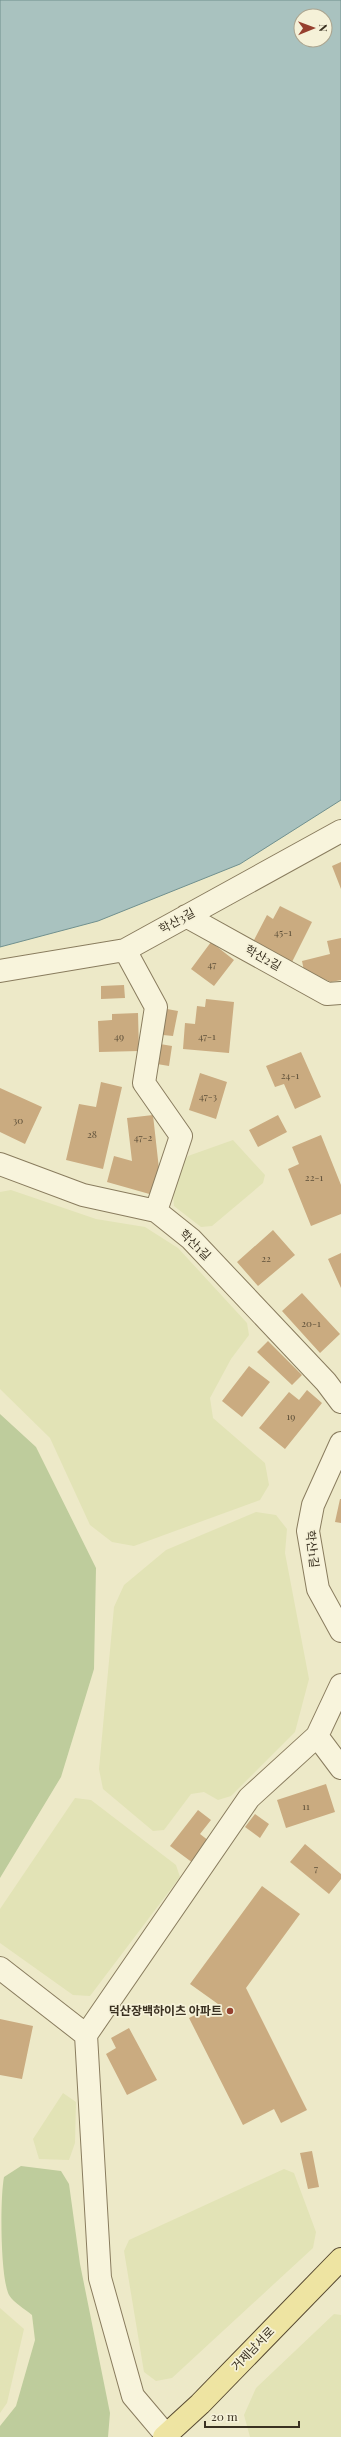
<svg xmlns="http://www.w3.org/2000/svg" width="341" height="2437" font-family="'Playfair Display','Noto Sans KR',serif">
  <rect width="100%" height="100%" fill="#ede9c8"/>
  <path fill="#e2e3b6" d="M233,1140L265,1175L263,1183L212,1226L201,1227L174,1206L173,1194L181,1165L188,1156Z
    M11,1190L96,1219L145,1227L178,1248L247,1323L249,1335L231,1359L210,1398L213,1418L265,1463L269,1485L260,1500L134,1546L112,1542L90,1525L50,1438L0,1389V1192Z
    M256,1512L276,1515L287,1529L285,1553L309,1679L295,1732L231,1796L218,1800L204,1792L191,1794L164,1830L153,1831L103,1789L99,1769L114,1607L124,1585L166,1550Z
    M75,1798L91,1800L176,1865L180,1877L90,1996L73,1995L0,1943V1909Z
    M63,2093L76,2102L75,2143L69,2160L39,2159L33,2139Z
    M284,2169L294,2173L316,2232L313,2248L172,2378L156,2381L144,2372L124,2251L129,2240Z
    M0,2308L24,2329L7,2403L0,2413Z
    M334,2314L341,2315V2437H250L244,2415L256,2388Z"/>
  <path fill="#becc9c" d="M0,1414L36,1447L96,1568L94,1669L61,1777L0,1878Z
    M21,2166L61,2171L69,2184L80,2264L110,2413L108,2437H0V2426L16,2406L35,2340L32,2315C25,2309 14,2303 9,2295C0,2277 0,2198 4,2177Z"/>
  <path fill="#a9c2bf" stroke="#70908e" fill-rule="evenodd" d="M0,0H341V800L240,864L98,921L0,947ZM301,16H325V40H301Z"/>
  <path fill="#caab80" d="M341,862V889L332,866Z
    M280,906L312,922L292,962L253,942L267,915L273,919Z
    M341,938V980L331,982L304,971L302,961L330,954L327,941Z
    M211,942L234,960L214,986L191,969Z
    M124,985L125,998L101,999V986Z
    M206,999L234,1002L229,1053L183,1049L185,1023L195,1024L197,1006L205,1007Z
    M167,1009L178,1011L173,1036L163,1035Z
    M138,1013L139,1051L99,1052L98,1021L112,1020V1014Z
    M160,1044L172,1046L169,1066L157,1064Z
    M301,1052L321,1097L295,1109L284,1084L275,1087L266,1066Z
    M200,1073L227,1082L216,1119L189,1110Z
    M101,1082L122,1087L103,1169L66,1160L79,1104L96,1107Z
    M0,1088L42,1107L25,1144L0,1132Z
    M153,1115L159,1169L153,1195L107,1182L114,1156L132,1161L127,1118Z
    M278,1115L287,1132L258,1147L249,1130Z
    M321,1135L341,1185V1214L311,1226L288,1169L299,1164L292,1147Z
    M273,1230L295,1255L258,1286L237,1262Z
    M341,1253V1288L328,1259Z
    M302,1293L340,1334L320,1353L282,1311Z
    M268,1341L302,1375L292,1385L257,1352Z
    M249,1366L270,1382L242,1417L222,1401Z
    M307,1390L322,1403L285,1449L259,1428L289,1392L299,1400Z
    M340,1499H341V1523L335,1522Z
    M326,1784L335,1812L286,1828L277,1800Z
    M198,1810L211,1820L200,1834L209,1841L193,1863L170,1846Z
    M255,1814L269,1824L260,1838L245,1827Z
    M305,1844L341,1874V1879L329,1894L290,1862Z
    M262,1886L300,1914L246,1988L307,2110L281,2123L274,2109L243,2125L189,2018L218,2004L190,1984Z
    M0,2019L33,2026L22,2079L0,2075Z
    M129,2028L157,2080L127,2095L106,2054L116,2048L111,2038Z
    M312,2151L319,2187L308,2189L300,2153Z"/>
  <g fill="none" stroke-linecap="round" stroke-linejoin="round">
    <defs>
      <path id="minor" d="M186,916L327,994L341,993
        M125,950L156,1007L144,1083L181,1136L156,1211
        M0,971L125,950L341,831
        M0,1164L83,1195L156,1211L191,1239L326,1382L341,1402
        M341,1443L313,1505L308,1531L318,1589L341,1631
        M341,1685L317,1736L341,1768
        M0,1968L86,2035L100,2278L133,2396L166,2435
        M86,2035L249,1798L317,1736"/>
      <path id="major" d="M164,2437L200,2404L341,2259"/>
    </defs>
    <use href="#minor" stroke="#897c5e" stroke-width="24"/>
    <use href="#major" stroke="#574931" stroke-width="24"/>
    <use href="#minor" stroke="#f8f4dc" stroke-width="22"/>
    <use href="#major" stroke="#eee4a2" stroke-width="22"/>
  </g>
  <circle fill="#96402f" stroke="#f5f1d8" stroke-width="1.5" cx="230" cy="2011" r="4"/>
  <g text-anchor="middle" stroke-width="3.5" stroke-linejoin="round" paint-order="stroke">
    <g font-size="10" fill="#5e5039">
      <text x="283" y="936">45-1</text>
      <text x="212" y="968">47</text>
      <text x="119" y="1040">49</text>
      <text x="207" y="1040">47-1</text>
      <text x="290" y="1079">24-1</text>
      <text x="208" y="1100">47-3</text>
      <text x="18" y="1124">30</text>
      <text x="92" y="1138">28</text>
      <text x="143" y="1141">47-2</text>
      <text x="314" y="1181">22-1</text>
      <text x="266" y="1262">22</text>
      <text x="311" y="1327">20-1</text>
      <text x="291" y="1420">19</text>
      <text x="306" y="1810">11</text>
      <text x="316" y="1872">7</text>
    </g>
    <g font-size="12" fill="#3a3121" stroke="#f5f1d8">
      <text transform="translate(177 921) rotate(-29)" y="4">학산3길</text>
      <text transform="translate(263 958) rotate(29)" y="4">학산2길</text>
      <text transform="translate(195 1245) rotate(44)" y="4">학산1길</text>
      <text transform="translate(312 1549) rotate(83)" y="4">학산1길</text>
      <text transform="translate(253 2349) rotate(-46)" y="4">거제남서로</text>
    </g>
    <g font-size="12" font-weight="bold" fill="#3a3121" stroke="#f5f1d8" text-anchor="end">
      <text x="222" y="2015">덕산장백하이츠 아파트</text>
    </g>
  </g>
  <g transform="translate(313 28) rotate(89)"><circle r="19" fill="#f5f1d8" stroke="#aaa48f"/>
  <path d="M0-3L7 15L0 10L-7 15Z" fill="#96402f"/>
  <text y="-6" font-size="11" font-weight="bold" text-anchor="middle" fill="#3a3121">N</text>
  </g>
  <path d="M205 2421v6h94v-6" fill="none" stroke="#3a3121" stroke-width="2"/>
  <text x="211" y="2421" font-size="12" fill="#3a3121" stroke="#f5f1d8" stroke-width="3" paint-order="stroke">20 m</text>
</svg>
